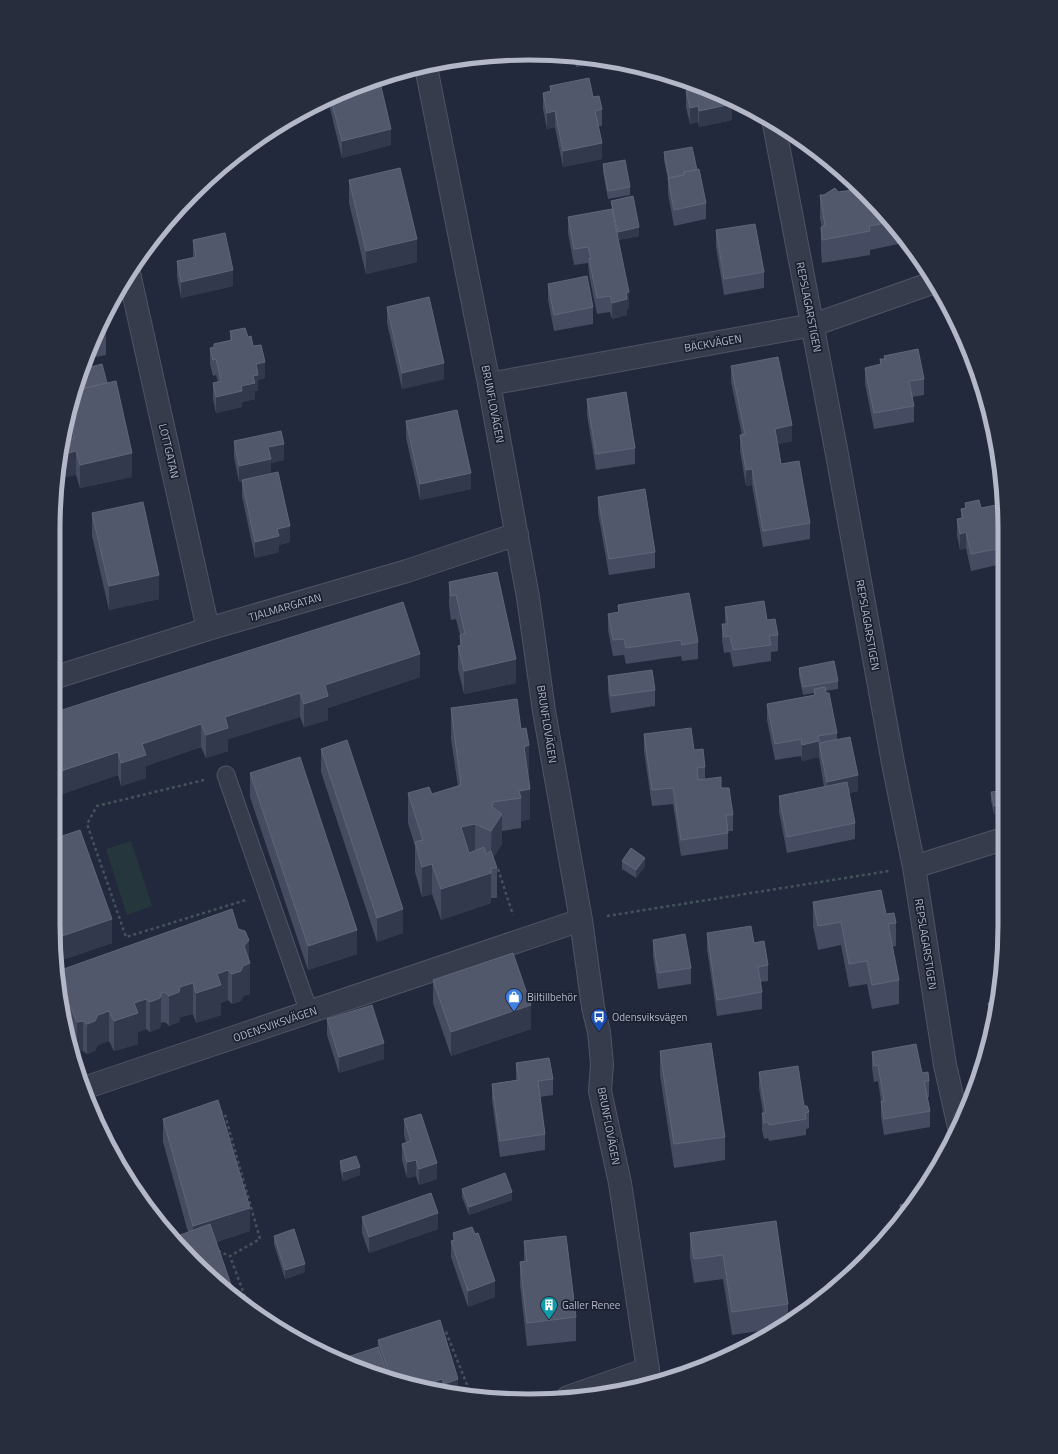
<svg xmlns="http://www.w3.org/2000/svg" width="1058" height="1454" font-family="'Titillium Web',sans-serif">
  <rect width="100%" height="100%" fill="#23293c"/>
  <path fill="#25363d" d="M131,841L152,906L127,915L106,849Z"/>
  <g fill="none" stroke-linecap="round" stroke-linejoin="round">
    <defs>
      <path id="service" d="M226,775L309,1012"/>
      <path id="minor" d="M426,67L489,384L528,597L544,711L581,920L593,1007L599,1032L602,1064L600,1091L620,1183L650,1383
        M774,124L836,449L893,763L914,867L945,1065L959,1127
        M129,273L208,629
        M489,384L813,325L932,283
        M53,678L208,629L407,571L517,534
        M914,867L1003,839
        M84,1088L581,920
        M568,1397L648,1369"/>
    </defs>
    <use href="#service" stroke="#4f5464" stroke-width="19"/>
    <use href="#minor" stroke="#4f5464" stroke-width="24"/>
    <path stroke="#43535b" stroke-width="2.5" stroke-dasharray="3 3" stroke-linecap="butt" d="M204,780L97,806L87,824L126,937L246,900
      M498,869L513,915
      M607,916L889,871
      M220,1111L225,1115L260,1239L230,1256L248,1305
      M218,1251L230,1256
      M440,1333L446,1332L472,1397"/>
    <use href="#service" stroke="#373c4d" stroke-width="17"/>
    <use href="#minor" stroke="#373c4d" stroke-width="22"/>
  </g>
  <path fill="#454c61" d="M574,56L604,61L576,67Z
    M376,78L391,145L342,158L328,100Z
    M690,84L731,99L732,120L699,127L698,122L690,124L686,107V91L691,90Z
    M550,86L593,97L602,109V126H598L602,159L563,167L555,127L547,129L543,109V93L550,92Z
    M664,152L697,170L706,203V219L674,226L668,194V180L664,160Z
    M603,164L630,187V195L608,199L603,172Z
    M349,180L417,262L366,274L349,203Z
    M853,183L887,215L903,239V243L870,250V255L822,263L821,251V227H822L820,219V195L838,192L853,190Z
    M611,201L639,236L618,240L629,308L627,309V315L612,319L610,312L597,314L589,275L588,263L574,265L568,233V217L612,209Z
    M716,230L764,272V288L724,295L716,247Z
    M193,240L233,286L181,298L177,277V261L193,258Z
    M548,284L593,307V324L554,331L548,300Z
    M387,307L444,379L402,389L387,323Z
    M103,319L106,332V355L85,359L89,347Z
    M230,331L248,337L253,346L265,378L258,380V391H255V399L242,402V407L216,413L213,399V383L218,382L216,375L213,376L210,364V348H214V344L230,341Z
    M884,356L924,379V395L912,397L914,406V422L874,429L865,384V368L880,365V359H884Z
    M731,366L792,441L778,444L781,464L810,523V539L763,547L752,485L746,486L740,451V435H742L731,382Z
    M83,369L107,383L132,477L80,488L76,475L65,477L63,464V441L69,439V438L62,440V436Z
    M587,399L635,448V464L596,470L587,415Z
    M406,421L471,489L420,500L406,438Z
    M993,432L1001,467V470L994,471L989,441V433Z
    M234,441L284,460L271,463V473L290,542L279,545V552L255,558L242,496V482H239L234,457Z
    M598,497L655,552V568L609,575L598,513Z
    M965,503L981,508L1001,504L1002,564L971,571L966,548L960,550L957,536V519L961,518V509L965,508Z
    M92,513L159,599L109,610L92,536Z
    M449,582L516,683L464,694L458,669V646L460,645V635L456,619L451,620L449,605Z
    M618,605L698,642V659L682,661L681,656L626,664L624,655L613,656L608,630V614L618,612Z
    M725,607L767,620L778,635V651L771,652V661L733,667L730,652L724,653L722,640V624H725Z
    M799,668L838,681V689L825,691L837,733V739L858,791L849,793L855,823V839L787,853L779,812V796L824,787L819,757L802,761L801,756L775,760L767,720V704L814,695V693L803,695L799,676Z
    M608,676L655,690V706L611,713L608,692Z
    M420,677L328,708V720L304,727L300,717L228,739V751L206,758L201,747L146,766V778L121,786L118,775L62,794V806L53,809V713Z
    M451,708L521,729L529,776H528L530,819L521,821V828L502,831V844L493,858L497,868V898H491V903L441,920L432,894L422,897L415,872V846L408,823V793L432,794L458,786L451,739Z
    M644,734L694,750L705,767V779L721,788L733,815V831H728V849L681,856L673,804L652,806L644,751Z
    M321,749L403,933L377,942L321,772Z
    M250,773L357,954L308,970L250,797Z
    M991,792L1003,812L994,814L991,801Z
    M53,839L112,943L59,961L57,954L53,925Z
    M622,861L645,866L636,878L622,869Z
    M813,902L886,914L896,923V946L892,947L899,980V1004L872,1009L867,984L849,987L841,945L818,950L813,926Z
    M707,933L754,943L768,965V981L761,982L762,992V1009L717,1016L707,949Z
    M653,940L691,968V984L658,989L653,956Z
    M249,960L250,994L243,996L241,1001L232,1004L228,1000L221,1003V1015L196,1023L193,1014L180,1017L179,1022L169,1026L165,1022L161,1023L160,1028L150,1032L146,1029L138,1032V1044L114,1051L109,1041L98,1045L95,1051L87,1054L83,1051L77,1052L70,1035L67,1034L61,982V970Z
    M433,980L531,1029L451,1056L433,1003Z
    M996,1001L991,1035L988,1019V1003Z
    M327,1019L384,1059L339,1073L327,1035Z
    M660,1051L725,1137V1160L674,1168L660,1075Z
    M872,1052L922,1073L929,1081V1097H927L930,1111V1127L884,1135L881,1117V1101L878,1081L874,1082L872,1068Z
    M516,1063L553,1079V1095L540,1097L545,1134V1150L500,1157L492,1100V1084L516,1080Z
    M759,1072L804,1106L809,1112V1128L806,1129V1135L769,1141L768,1138L764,1139L762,1130V1113H763L759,1088Z
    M163,1119L250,1231L216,1242L188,1232L163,1142Z
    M404,1119L437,1179L419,1185L416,1176L407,1178L402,1160V1144L406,1143L404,1135Z
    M340,1161L360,1175L343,1181L340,1169Z
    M462,1189L512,1200L469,1215L462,1197Z
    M900,1205L906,1215L900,1222Z
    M362,1217L438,1229L369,1253L362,1233Z
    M776,1221L788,1304V1319L773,1329L732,1335L723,1279L694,1283L690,1257V1233Z
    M453,1233L495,1297L468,1307L451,1257V1241H453Z
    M274,1236L305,1272L285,1279L274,1244Z
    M524,1241L576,1317V1341L527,1346L520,1285V1262L524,1261Z
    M440,1320L458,1395L376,1376L378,1340Z"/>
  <path fill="#33394d" d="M732,104V120L699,127V111Z
    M698,106V122L690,124V108Z
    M555,111V127L547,129V113Z
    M391,129V145L342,158V141Z
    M602,143V159L563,167V151Z
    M215,171L216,176L209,178Z
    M639,227V236L618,240V232Z
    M417,239V262L366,274V251Z
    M233,270V286L181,298V282Z
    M629,292V308L627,309V315L612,319V303L626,293Z
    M265,362V378L258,380V391H255V399L242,402V407L216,413V397L241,386L253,376L256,364Z
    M444,363V379L402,389V373Z
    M69,415V438L62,440V436Z
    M792,425V441L775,445V429Z
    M284,444V460L271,463V475L242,480V482H239V466L268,447Z
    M76,451V475L65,477V454Z
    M132,453V477L80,488V465Z
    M752,469V485L746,486V470Z
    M471,473V489L420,500V484Z
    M290,526V542L279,545V552L255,558V542L277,529Z
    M966,532V548L960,550V534Z
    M159,575V599L109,610V586Z
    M420,654V677L328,708V720L304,727V704L325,685Z
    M516,659V683L464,694V671Z
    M300,693V717L228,739V751L206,758V735L225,717Z
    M201,724V747L146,766V778L121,786V763L142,744Z
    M819,741V746V743V757L802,761V745Z
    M529,745V776L524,777V747Z
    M118,752V775L62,794V806L53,809V785L58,772Z
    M858,775V791L827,798V782Z
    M530,789V819L521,821V798L519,791Z
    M493,802V828L502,814V844L491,861L492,807Z
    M1003,804V812L994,814V806Z
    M475,824V854L461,857V827Z
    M645,858V866L636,878V870Z
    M432,864V894L422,897V867Z
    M491,873V903L441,920V889Z
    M403,909V933L377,942V918Z
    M112,919V943L59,961V937Z
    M357,930V954L308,970V946Z
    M249,940V964L250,963V994L243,996L241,1001L232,1004V974L244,946Z
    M228,970V1000L221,1003V1015L196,1023V993L217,974Z
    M193,983V1014L180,1017L179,1022L169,1026V996L180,987Z
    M161,993V1023L160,1028L150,1032V1002Z
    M146,999V1029L138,1032V1044L114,1051V1021L134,1003Z
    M531,1005V1029L451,1056V1032Z
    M109,1011V1041L98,1045L95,1051L87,1054V1024L98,1015Z
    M83,1021V1051L77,1052V1022Z
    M384,1043V1059L339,1073V1057Z
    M416,1160V1176L407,1178V1162Z
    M437,1163V1179L419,1185V1169Z
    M360,1167V1175L343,1181V1172Z
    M512,1192V1200L469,1215V1207Z
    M250,1208V1231L193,1249V1226Z
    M438,1213V1229L369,1253V1237Z
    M305,1264V1272L285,1279V1270Z
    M495,1281V1297L468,1307V1291Z
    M442,1379V1391L420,1386Z
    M458,1379V1395L444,1392V1384Z"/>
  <path fill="#51586c" stroke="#60667a" d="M376,78H379L391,129L342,141L331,99Z
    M589,78L593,97L599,96L602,109L595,111L602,143L563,151L555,111L547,113L543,93L551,91L550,86Z
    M694,85L731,99L732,104L699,111L698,106L690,108L686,91L694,89Z
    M692,147L697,170L684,172V175L669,178L664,152Z
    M625,160L630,187L608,191L603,164Z
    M400,168L417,239L366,251L349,180Z
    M699,169L706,203L674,210L668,178L684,175V172Z
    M853,183L887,215L891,222L869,226L870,231L822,240L821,227L825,225L820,195H824L835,188L838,192L853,190Z
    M633,196L639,227L618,232L611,201Z
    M612,209L629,292L626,293L627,299L612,303L610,296L597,298L589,259L591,258L588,247L574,249L568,217Z
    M755,224L764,272L724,279L716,230Z
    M225,233L233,270L181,282L177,261L196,257L193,240Z
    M587,276L593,307L554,315L548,284Z
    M429,297L444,363L402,373L387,307Z
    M103,319L106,332L96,334Z
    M245,328L248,337L251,336L253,346L261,345L265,362L256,364L258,375L253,376L255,383L241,386L242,391L216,397L213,383L221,381L216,359L213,360L210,348L214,347V344L232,340L230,331Z
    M918,349L924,379L909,381L914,406L874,413L865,368L881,364L880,359H885L884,356Z
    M778,357L792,425L775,429L781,464L799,461L810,523L763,531L752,469L746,470L740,435L745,434L731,366Z
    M102,364L107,383L76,390L83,369Z
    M116,381L132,453L80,465L76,451L65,454L63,441L74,438L69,415L76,390Z
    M626,392L635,448L596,454L587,399Z
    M457,410L471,473L420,484L406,421Z
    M281,431L284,444L268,447L271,459L239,466L234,441Z
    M993,432L1000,462H994L989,433Z
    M278,472L290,526L277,529L279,536L255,542L242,480Z
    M645,489L655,552L609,559L598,497Z
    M979,500L981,508L1001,504V548L971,554L966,532L960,534L957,519L963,518L961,509L966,508L965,503Z
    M143,502L159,575L109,586L92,513Z
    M497,572L516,659L464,671L458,646L461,645L460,635L465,633L456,595L451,596L449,582Z
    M689,593L698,642L682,645L681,640L626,648L624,639L613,640L608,614L619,612L618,605Z
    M764,601L767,620L775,619L778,635L769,636L771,645L733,650L730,636L724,637L722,624H728L725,607Z
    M403,602L420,654L325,685L328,696L304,704L300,693L225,717L228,728L206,735L201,724L142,744L146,755L121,763L118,752L58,772L62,783L53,785V713L111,694Z
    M834,661L838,681L803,687L799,668Z
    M652,670L655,690L611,696L608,676Z
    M825,687L826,693H829L837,733L818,736L819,741L802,745L801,739L775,744L767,704L815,695L814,689Z
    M517,699L521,729L526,728L529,745L524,747L530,789L519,791L521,798L493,802L492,807L502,814L491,831L475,824L461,827L469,853L484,847L486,854L491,851L497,868H491V873L441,889L432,864L422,867L415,842L423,840L408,793L429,787L432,794L461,785L451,708Z
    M691,728L694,750L703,749L705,767L697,768L698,780L721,777V788H729L733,815H726L728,833L681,840L673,788L652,790L644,734Z
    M850,737L858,775L827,782L819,743Z
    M347,740L403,909L377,918L321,749Z
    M300,757L357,930L308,946L250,773Z
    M847,782L855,823L787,837L779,796Z
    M1000,791L1003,804L994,806L991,792Z
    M80,830L112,919L59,937L53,920V839Z
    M631,848L645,858L636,870L622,861Z
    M881,890L886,914L894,913L896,923L888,924L899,980L872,985L867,961L849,964L841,922L818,926L813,902Z
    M232,909L238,929L245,931L249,940L244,946L250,963L243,966L241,971L232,974L228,970L217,974L221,985L196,993L193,983L180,987L179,992L169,996L165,992L161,993L160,998L150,1002L146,999L134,1003L138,1013L114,1021L109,1011L98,1015L95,1021L87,1024L83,1021L77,1022L70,1005L64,1004L62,992L66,988L61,970Z
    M751,926L754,943L764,941L768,965L758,967L762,992L717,1000L707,933Z
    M685,934L691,968L658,973L653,940Z
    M513,953L531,1005L451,1032L433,980Z
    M996,1001L993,1024L992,1025L988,1003Z
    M372,1005L384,1043L339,1057L327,1019Z
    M711,1043L725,1137L674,1144L660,1051Z
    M916,1044L922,1073L928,1072L929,1081H924L930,1111L884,1119L881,1101H884L878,1065L874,1066L872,1052Z
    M549,1058L553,1079L538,1081L545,1134L500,1141L492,1084L519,1080L516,1063Z
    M798,1066L804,1106H807L809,1112L805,1113L806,1119L769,1125L768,1122L764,1123L762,1113H766L759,1072Z
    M218,1100L250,1208L193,1226L163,1119Z
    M421,1114L437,1163L419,1169L416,1160L407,1162L402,1144L411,1141L404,1119Z
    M356,1156L360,1167L343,1172L340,1161Z
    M505,1173L512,1192L469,1207L462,1189Z
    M431,1193L438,1213L369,1237L362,1217Z
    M915,1202L906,1215L903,1219L900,1205Z
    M776,1221L788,1304L732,1312L723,1255L694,1259L690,1233Z
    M210,1224L235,1296L215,1283L175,1237Z
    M472,1227L475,1234L478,1233L495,1281L468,1291L451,1241L455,1240L453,1233Z
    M294,1229L305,1264L285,1270L274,1236Z
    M566,1236L576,1317L527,1323L520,1262L527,1261L524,1241Z
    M440,1320L458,1379L444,1384L442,1379L420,1386L391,1379L378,1340Z
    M378,1347L389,1379L376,1376L338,1360Z"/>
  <defs>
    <symbol id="shop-pin" viewBox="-11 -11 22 30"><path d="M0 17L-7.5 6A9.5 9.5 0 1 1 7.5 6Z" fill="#3f7fe0" stroke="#1c2131"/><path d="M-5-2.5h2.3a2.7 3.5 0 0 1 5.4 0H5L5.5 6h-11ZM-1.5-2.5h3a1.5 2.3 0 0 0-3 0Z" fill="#fff"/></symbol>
    <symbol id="bus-pin" viewBox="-11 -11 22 30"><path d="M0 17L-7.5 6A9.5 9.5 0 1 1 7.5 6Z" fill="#1a4fb4" stroke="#1c2131"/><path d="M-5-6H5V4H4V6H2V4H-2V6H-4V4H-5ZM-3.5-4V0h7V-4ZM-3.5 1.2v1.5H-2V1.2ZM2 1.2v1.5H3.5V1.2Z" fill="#fff"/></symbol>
    <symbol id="building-pin" viewBox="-11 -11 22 30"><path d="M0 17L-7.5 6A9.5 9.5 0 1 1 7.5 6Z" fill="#0f9aa8" stroke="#1c2131"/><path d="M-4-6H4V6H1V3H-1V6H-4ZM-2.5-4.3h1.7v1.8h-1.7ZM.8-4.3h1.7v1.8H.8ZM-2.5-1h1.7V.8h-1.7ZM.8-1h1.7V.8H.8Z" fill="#fff"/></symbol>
  </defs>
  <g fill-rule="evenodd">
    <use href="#shop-pin" x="504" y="987" width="20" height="27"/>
    <use href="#bus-pin" x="589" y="1007" width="20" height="27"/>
    <use href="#building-pin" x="539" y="1295" width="20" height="27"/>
  </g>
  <g text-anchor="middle" stroke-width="3.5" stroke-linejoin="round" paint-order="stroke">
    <g font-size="11" fill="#b3b7c8" stroke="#1c2131">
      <text transform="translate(809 307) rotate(79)" y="4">REPSLAGARSTIGEN</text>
      <text transform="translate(713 343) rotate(-10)" y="4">BÄCKVÄGEN</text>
      <text transform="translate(493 404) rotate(79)" y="4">BRUNFLOVÄGEN</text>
      <text transform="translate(169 451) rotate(77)" y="4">LOTTGATAN</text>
      <text transform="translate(285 607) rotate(-16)" y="4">TJALMARGATAN</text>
      <text transform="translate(868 625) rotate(80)" y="4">REPSLAGARSTIGEN</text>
      <text transform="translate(547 724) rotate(81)" y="4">BRUNFLOVÄGEN</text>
      <text transform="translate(926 944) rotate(81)" y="4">REPSLAGARSTIGEN</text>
      <text transform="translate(275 1024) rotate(-19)" y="4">ODENSVIKSVÄGEN</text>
      <text transform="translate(609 1126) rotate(79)" y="4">BRUNFLOVÄGEN</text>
    </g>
    <g font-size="11" fill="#b3b7c8" stroke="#1c2131" text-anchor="start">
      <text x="527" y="1001">Biltillbehör</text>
      <text x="612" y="1021">Odensviksvägen</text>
      <text x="562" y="1309">Galler Renee</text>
    </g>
  </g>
  <path d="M0 0H1058V1454H0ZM529 60H529A469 469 0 0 1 998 529V925A469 469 0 0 1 529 1394H529A469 469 0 0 1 60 925V529A469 469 0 0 1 529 60Z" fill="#282d3d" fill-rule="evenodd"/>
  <path fill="none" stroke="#b3b7c8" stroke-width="5" d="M529 60H529A469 469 0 0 1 998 529V925A469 469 0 0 1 529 1394H529A469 469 0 0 1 60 925V529A469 469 0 0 1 529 60Z"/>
</svg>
